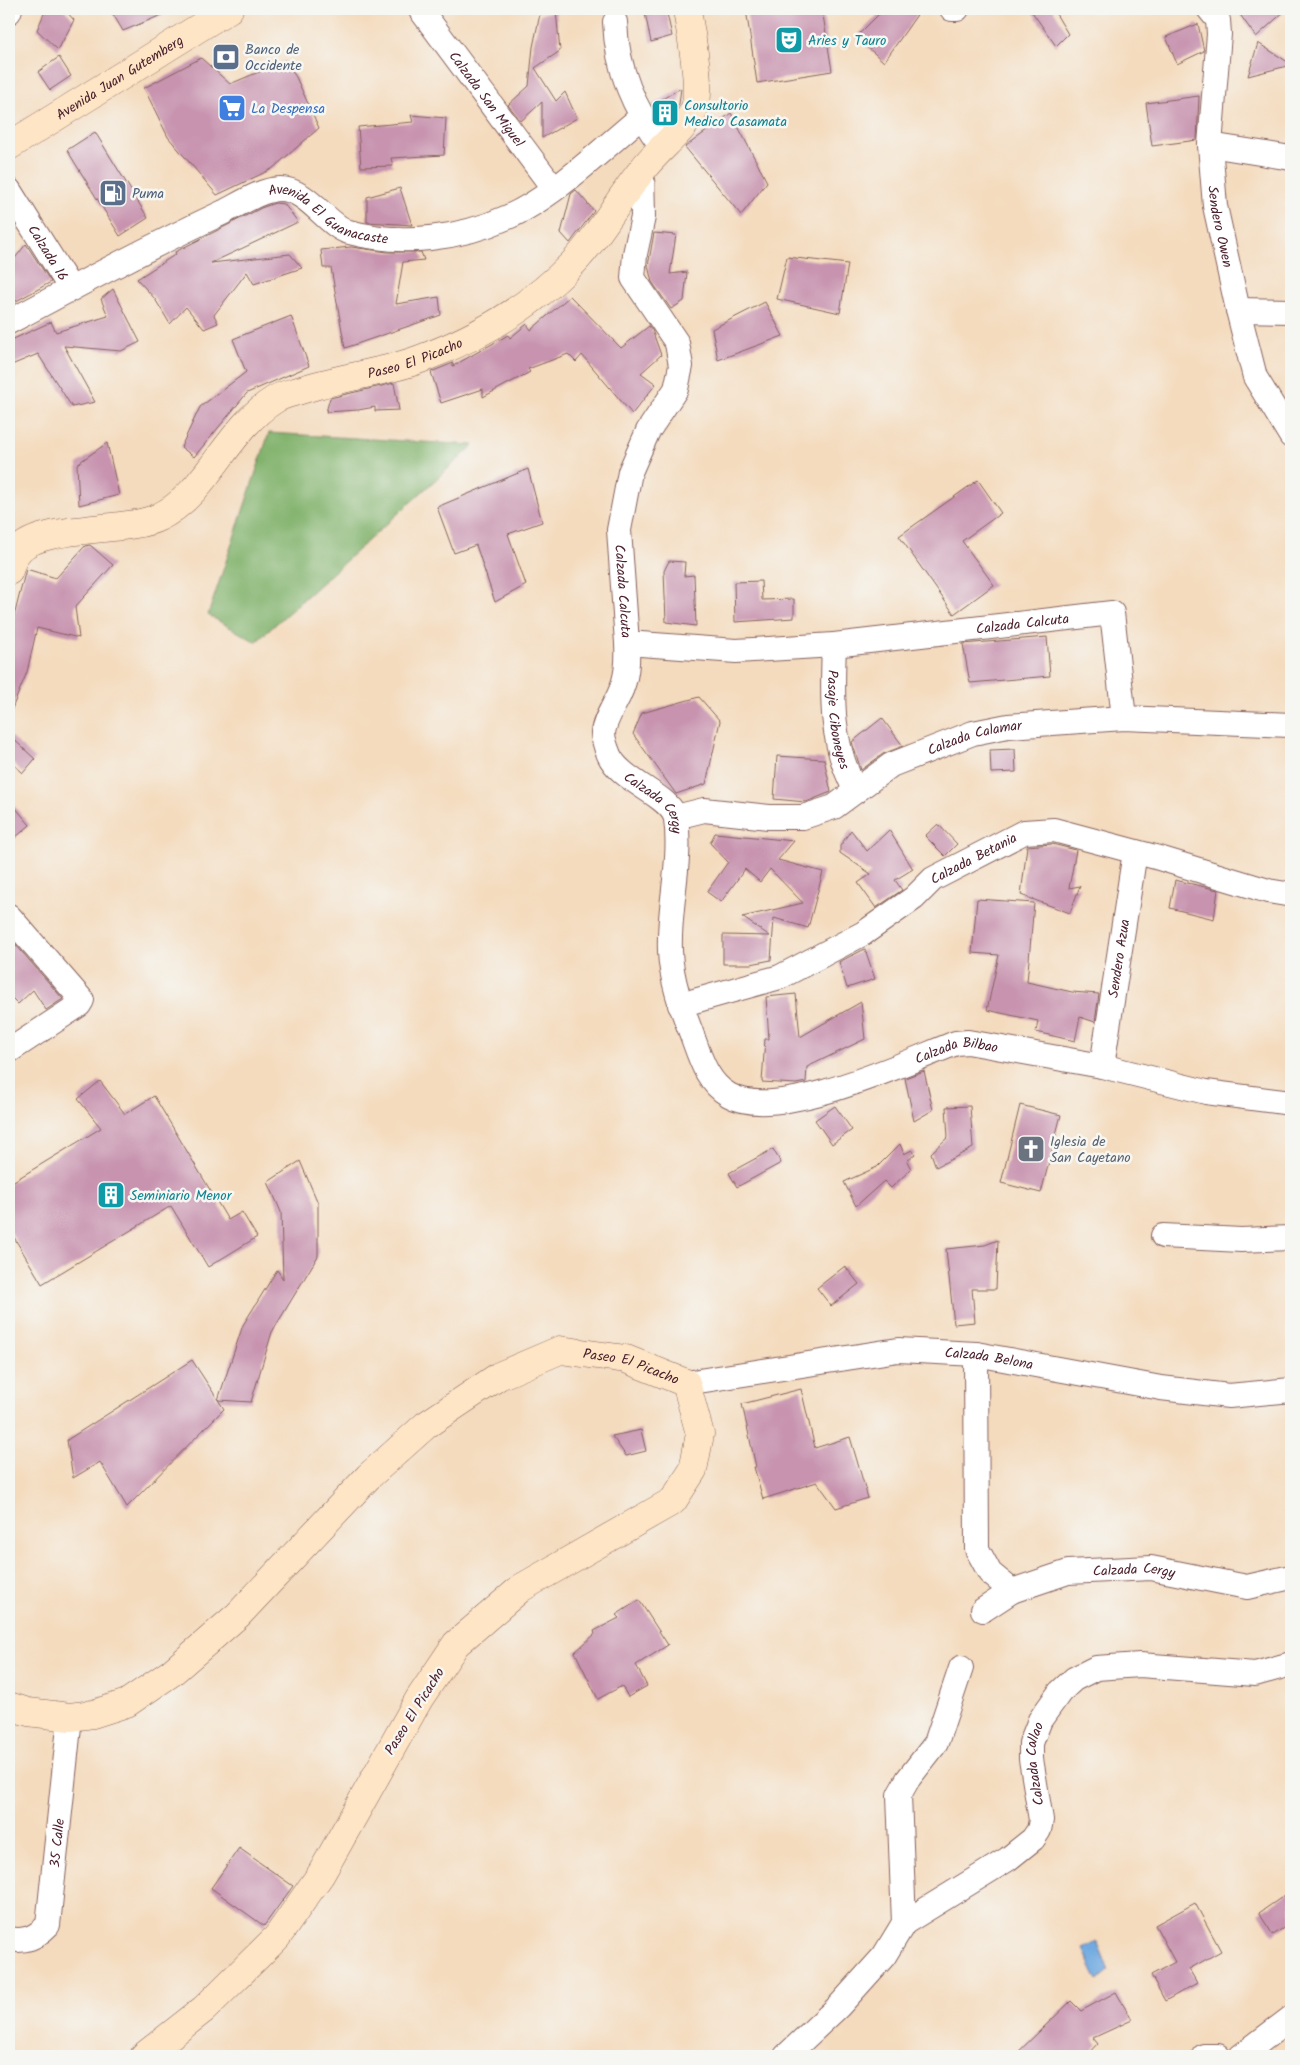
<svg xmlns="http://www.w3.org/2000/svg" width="1300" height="2065" font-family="Kalam,sans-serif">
  <rect width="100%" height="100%" fill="#f6f6f2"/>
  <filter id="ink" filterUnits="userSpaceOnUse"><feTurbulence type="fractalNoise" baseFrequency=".02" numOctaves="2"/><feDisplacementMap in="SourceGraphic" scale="10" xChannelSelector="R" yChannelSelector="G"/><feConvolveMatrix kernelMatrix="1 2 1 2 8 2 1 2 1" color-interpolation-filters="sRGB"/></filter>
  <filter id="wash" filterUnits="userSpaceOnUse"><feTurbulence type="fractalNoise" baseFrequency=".0096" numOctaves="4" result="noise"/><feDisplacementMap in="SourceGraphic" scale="20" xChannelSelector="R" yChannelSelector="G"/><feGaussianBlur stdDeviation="1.12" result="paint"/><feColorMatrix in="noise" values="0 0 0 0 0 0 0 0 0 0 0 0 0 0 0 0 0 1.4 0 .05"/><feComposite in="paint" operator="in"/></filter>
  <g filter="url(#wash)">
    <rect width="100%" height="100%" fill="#f4dbbe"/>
    <path fill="#81b26c" stroke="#66684c" d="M269,433L474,445L256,642L208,615Z"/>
    <path fill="#71aae0" stroke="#5e6486" d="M1097,1942L1109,1971L1098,1980L1083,1949Z"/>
    <g id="blocks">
      <path fill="#c793af" d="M46,9H64L74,20L58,50L37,30Z
        M110,9H176L123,31Z
        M666,9L672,36L651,42L645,13Z
        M746,9H822L832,71L757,83Z
        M884,9H921L884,62L856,37Z
        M1030,9H1053L1068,34L1056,46Z
        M1236,9H1287L1256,37Z
        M556,11L560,51L535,68L556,101L565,92L577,118L542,138V102L521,121L508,105L529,86L533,47L540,14Z
        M1198,24L1204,51L1177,64L1166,37Z
        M1258,43L1291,64V65L1248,76Z
        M59,57L71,76L50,90L38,72Z
        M201,58L230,84L285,61L296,77L319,128L272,169L217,195L168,137L144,88Z
        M681,88L679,104L663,125L652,105Z
        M1199,96L1197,140L1152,146L1146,103Z
        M731,113L767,182L741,215L685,147Z
        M411,115L446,118L444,155L391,158L393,166L361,167L358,127L413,122Z
        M95,132L148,218L120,236L67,150Z
        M400,188L412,225L367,222V197Z
        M576,190L594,211L570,243L561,233L571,194Z
        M275,203L284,204L298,222L211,263L290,254L302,268L254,284L247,272L214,315L218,323L204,329L186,307L170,324L155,299L137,279L176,254L175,252L261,208Z
        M654,233L676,235L670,274L687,272L684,301L671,309L652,282L648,266Z
        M26,244L51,282L9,305V266Z
        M351,247L388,252H421L424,260L403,262L396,304L439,297L441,315L345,348L331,268H323L321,250Z
        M787,257L848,264L840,313L777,299Z
        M113,289L140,342L121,351L64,346L95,402L72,407L38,354L9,366V341L51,322L56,332L108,316L101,299Z
        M570,296L621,348L649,326L652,330L661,355L641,373L656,384L632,414L582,355L576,362L568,354L528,369L530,372L483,397V389L441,403L431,372L453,363V366L508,335L510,338L527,324L531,330Z
        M765,302L783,336L718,360L712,329Z
        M291,316L309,366L247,393L194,457L181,447L200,407L246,372L233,339Z
        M394,383L399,410L375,411V407L358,410L326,412L330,398Z
        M107,443L119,495L79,505L77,464Z
        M528,469L542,522L508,534L526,585L495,602L476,545L454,553L437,507Z
        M978,480L1001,513L962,541L994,585L954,614L899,536Z
        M90,545L113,565L75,607L79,638L37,628L27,672L9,716V636L26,569L56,578L85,546Z
        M669,561L685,562L684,576L694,575L696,626L666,622L664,571Z
        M761,581L762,600L794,599V618L735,622L734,582Z
        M1047,637L1050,676L970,683L963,644Z
        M699,697L720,721L706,784L676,794L633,734L642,713Z
        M882,718L903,746L883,754L861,770L852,742Z
        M9,735L35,759L23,773L9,760Z
        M1015,749L1016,772L991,773L990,750Z
        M777,756L824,759L831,792L806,802L774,799Z
        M9,800L30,825L9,843Z
        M938,824L957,844L945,856L925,836Z
        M851,830L867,851L889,830L913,869L895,880L902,890L876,908L858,883L871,874L840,853V846Z
        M715,833L794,841L778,860L823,872L808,928L774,918L771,960L751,964H723V935L770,936L742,917L803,903L770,869L760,882L745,869L721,902L707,892L728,862L710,843Z
        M1052,844L1076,850L1069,888L1080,886L1070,913L1021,895L1027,846Z
        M1175,880L1218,890L1214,919L1170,908Z
        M977,899L1034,903L1027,982L1072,992L1099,994L1095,1022L1080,1017L1075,1041L1036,1032L1038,1021L987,1010L999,955L972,953Z
        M9,937L63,999L46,1010L33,990L18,1004L9,995Z
        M865,949L875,979L847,988L839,962Z
        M796,994L800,1037L861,1002L865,1039L807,1067L806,1082L796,1084L762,1082L765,1039H769L766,997Z
        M924,1071L933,1110L914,1121L905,1078Z
        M100,1081L125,1114L154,1096L228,1220L242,1212L257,1237L208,1267L171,1206L42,1284L9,1229V1184L101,1128L78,1099Z
        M1020,1105L1061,1115L1041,1193L1001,1183Z
        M835,1106L852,1130L832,1144L815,1120Z
        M970,1106L973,1148L936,1167L931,1153L948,1137L946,1107Z
        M900,1144L904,1154L912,1150L915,1154L907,1161L911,1169L891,1188L884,1181L856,1206L844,1182L877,1167Z
        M773,1149L781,1163L737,1187L729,1173Z
        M300,1161L318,1203V1256L272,1332L251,1402L218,1400L243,1325L277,1270L283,1279L281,1212L268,1182Z
        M998,1240L996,1289H972L975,1322L954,1324L946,1249L985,1245Z
        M845,1266L859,1284L831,1306L817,1288Z
        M192,1360L224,1409L127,1507L100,1462L73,1478L67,1440Z
        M801,1389L815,1448L850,1437L868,1498L836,1508L817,1482L763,1499L754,1467H756L742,1404Z
        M641,1430L646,1451L626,1456L612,1436Z
        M639,1600L668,1645L636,1665L647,1686L628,1697L622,1686L598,1699L575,1652L595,1634L594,1631L619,1618L616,1615Z
        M239,1848L293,1886L264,1926L211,1888Z
        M1291,1891V1923L1273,1935L1259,1913Z
        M1195,1903L1221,1951L1189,1969L1197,1983L1165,2001L1151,1975L1175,1962L1155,1925Z
        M1116,1992L1132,2020L1093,2038L1098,2044L1087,2056H1014L1071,2001L1081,2011Z"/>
    </g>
  </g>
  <g filter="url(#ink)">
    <use href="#blocks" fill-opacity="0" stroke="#86615e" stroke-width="1"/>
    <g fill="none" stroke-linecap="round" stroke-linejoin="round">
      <defs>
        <g id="street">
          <path id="s1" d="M420,9L554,189"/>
          <path d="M952,9H957"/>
          <path id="s2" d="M1209,9L1218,20L1219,34L1210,145L1215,206L1238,310L1255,377L1291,436"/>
          <path d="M9,12L10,9"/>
          <path d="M615,22C617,71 634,108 662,147"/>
          <path d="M1210,145L1291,158"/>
          <path id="s3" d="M642,169L643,217L635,254L633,278L677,343L681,366L676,389L648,431L630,472L619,530L627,643L736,651L834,645L1112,613L1124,718"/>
          <path id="s4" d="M9,190L71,289"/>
          <path d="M1238,310L1291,311"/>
          <path id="s5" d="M9,322C80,284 151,246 224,212C240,204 262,189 280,189C308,189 327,226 349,232C402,246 459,239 508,217C554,197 602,149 641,117"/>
          <path id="s6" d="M627,643C628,662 627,678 619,695C614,706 604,721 603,733C603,739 607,750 609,755C621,782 672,796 676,819C682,862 668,908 670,951C671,980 682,1009 692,1035C700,1057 707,1083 729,1095C778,1123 906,1062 956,1043L968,1042L1102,1066L1206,1092L1291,1103"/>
          <path id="s7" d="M834,645C832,697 830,744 856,791"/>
          <path id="s8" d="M676,817L704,810L769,817H803L834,807L891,765L973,733L1008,726L1124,718L1291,725"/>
          <path d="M9,916L82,1000L79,1005L9,1051"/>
          <path id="s9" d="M680,1005L780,977L864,933L914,898L933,879L1024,832L1054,830L1159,858L1268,891L1286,894L1291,892"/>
          <path id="s10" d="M1102,1066L1135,852"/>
          <path d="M1163,1236L1241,1240L1291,1238"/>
          <path d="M976,1354L977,1549L990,1573L1012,1591"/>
          <path id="s11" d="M686,1383L898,1350L976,1354L1161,1388L1229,1396L1291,1390"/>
          <path id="s12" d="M983,1610L1012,1591L1068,1572L1151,1568L1247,1587L1291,1577"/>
          <path d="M904,1923L899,1795L908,1779L936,1743L961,1668"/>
          <path id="s13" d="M9,1939C26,1942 35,1938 48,1925L70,1717"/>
          <path id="s14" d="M786,2056L839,2006L884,1956L904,1923L1008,1859L1033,1839L1039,1830L1041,1820L1031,1759V1743L1040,1720L1060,1692L1074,1679L1096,1668L1140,1665L1255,1674L1291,1664"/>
          <path d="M1204,2056H1218"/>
          <path d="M1241,2056L1291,2018"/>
        </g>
        <g id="secondary">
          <path id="s15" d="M9,146L229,9"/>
          <path id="s16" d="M9,571C11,564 13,556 19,550C42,524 128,533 159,517C207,494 227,429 274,400C281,395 292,393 301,390C343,376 387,373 428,356C482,335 533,305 574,262C600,235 619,198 643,169C658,149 683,132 694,110C703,90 690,32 687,9"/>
          <path id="s17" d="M9,1706L28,1712L70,1717L93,1714L127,1703L171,1673L238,1615L369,1476L426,1425L499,1376L560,1350L626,1359L686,1383L700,1434L693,1470L673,1501L521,1588L456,1644L419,1699L321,1874L277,1937L204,2009L144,2056"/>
        </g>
      </defs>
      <use href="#street" stroke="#86615e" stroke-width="26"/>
      <use href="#secondary" stroke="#86615e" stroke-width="29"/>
      <use href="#street" stroke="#fff" stroke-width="24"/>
      <use href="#secondary" stroke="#fde5c5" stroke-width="28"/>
    </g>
  </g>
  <defs>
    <symbol id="theatre-square" viewBox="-11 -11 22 22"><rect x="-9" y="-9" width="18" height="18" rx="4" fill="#0f9aa8" stroke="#f6f6f2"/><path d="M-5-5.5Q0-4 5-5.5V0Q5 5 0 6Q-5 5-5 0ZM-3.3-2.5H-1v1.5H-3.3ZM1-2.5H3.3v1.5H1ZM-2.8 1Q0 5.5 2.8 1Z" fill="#fff"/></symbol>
    <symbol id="bank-square" viewBox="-11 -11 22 22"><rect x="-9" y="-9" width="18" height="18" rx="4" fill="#5c6f8a" stroke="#f6f6f2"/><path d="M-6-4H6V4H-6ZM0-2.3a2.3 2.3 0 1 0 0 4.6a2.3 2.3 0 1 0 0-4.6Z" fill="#fff"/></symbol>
    <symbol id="supermarket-square" viewBox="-11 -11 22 22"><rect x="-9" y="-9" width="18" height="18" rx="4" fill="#3f7fe0" stroke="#f6f6f2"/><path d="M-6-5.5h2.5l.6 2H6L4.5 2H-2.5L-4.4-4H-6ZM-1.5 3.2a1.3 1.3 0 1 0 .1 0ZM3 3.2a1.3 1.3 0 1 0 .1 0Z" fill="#fff"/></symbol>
    <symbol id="building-square" viewBox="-11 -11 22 22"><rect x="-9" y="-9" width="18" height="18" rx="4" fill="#0f9aa8" stroke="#f6f6f2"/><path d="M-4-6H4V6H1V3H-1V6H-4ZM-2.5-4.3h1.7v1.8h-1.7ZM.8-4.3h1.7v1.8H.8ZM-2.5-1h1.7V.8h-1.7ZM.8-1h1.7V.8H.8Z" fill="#fff"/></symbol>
    <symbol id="fuel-square" viewBox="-11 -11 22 22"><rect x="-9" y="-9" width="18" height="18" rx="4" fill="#5c6f8a" stroke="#f6f6f2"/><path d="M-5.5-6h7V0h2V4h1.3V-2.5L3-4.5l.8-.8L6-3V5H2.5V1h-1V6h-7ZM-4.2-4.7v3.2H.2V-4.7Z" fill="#fff"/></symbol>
    <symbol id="church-square" viewBox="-11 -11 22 22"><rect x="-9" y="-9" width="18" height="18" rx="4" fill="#6b7280" stroke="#f6f6f2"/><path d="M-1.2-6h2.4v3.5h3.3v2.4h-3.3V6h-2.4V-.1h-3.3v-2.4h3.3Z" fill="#fff"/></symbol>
  </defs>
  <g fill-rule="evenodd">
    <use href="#theatre-square" x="773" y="24" width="32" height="32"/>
    <use href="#bank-square" x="210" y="41" width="32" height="32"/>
    <use href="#supermarket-square" x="216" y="92" width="32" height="32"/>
    <use href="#building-square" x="649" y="97" width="32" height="32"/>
    <use href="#fuel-square" x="97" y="177" width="32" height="32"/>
    <use href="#church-square" x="1015" y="1133" width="32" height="32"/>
    <use href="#building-square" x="95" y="1179" width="32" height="32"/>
  </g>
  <g text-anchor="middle" stroke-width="5" stroke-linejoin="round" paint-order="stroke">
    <g font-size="14" fill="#0d838f" stroke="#f6f6f2" text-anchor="start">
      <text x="808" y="45">Aries y Tauro</text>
      <text x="684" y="110">Consultorio<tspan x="684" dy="16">Medico Casamata</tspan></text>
      <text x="130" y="1200">Seminiario Menor</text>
    </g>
    <g font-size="14" fill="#4e5e75" stroke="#f6f6f2" text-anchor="start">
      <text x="245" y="54">Banco de<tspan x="245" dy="16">Occidente</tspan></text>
      <text x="132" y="198">Puma</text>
    </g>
    <g font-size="14" fill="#4a1f2b" stroke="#f6f6f2">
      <text dy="5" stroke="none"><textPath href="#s15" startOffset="130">Avenida Juan Gutemberg</textPath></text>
      <text dy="5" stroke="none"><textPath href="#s1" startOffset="112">Calzada San Miguel</textPath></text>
      <text dy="5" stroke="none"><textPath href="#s5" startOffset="358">Avenida El Guanacaste</textPath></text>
      <text dy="5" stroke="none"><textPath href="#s2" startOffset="222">Sendero Owen</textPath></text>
      <text dy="5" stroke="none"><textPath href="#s4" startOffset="74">Calzada 16</textPath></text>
      <text dy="5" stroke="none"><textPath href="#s16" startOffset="482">Paseo El Picacho</textPath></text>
      <text dy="5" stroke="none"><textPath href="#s3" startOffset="451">Calzada Calcuta</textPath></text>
      <text dy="5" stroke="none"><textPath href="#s3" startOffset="900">Calzada Calcuta</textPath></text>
      <text dy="5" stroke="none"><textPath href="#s7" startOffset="75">Pasaje Ciboneyes</textPath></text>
      <text dy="5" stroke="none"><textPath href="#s8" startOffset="320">Calzada Calamar</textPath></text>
      <text dy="5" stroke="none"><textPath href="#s6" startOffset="185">Calzada Cergy</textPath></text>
      <text dy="5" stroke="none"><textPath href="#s9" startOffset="332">Calzada Betania</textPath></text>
      <text dy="5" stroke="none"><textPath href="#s10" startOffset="109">Sendero Azua</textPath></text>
      <text dy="5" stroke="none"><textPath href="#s6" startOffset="741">Calzada Bilbao</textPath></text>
      <text dy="5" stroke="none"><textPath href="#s11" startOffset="306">Calzada Belona</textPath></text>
      <text dy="5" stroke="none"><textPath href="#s17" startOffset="758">Paseo El Picacho</textPath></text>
      <text dy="5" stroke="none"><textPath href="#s12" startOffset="160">Calzada Cergy</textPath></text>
      <text transform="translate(414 1711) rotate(-58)" y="5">Paseo El Picacho</text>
      <text dy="5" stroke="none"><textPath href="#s14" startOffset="411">Calzada Callao</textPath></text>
      <text dy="5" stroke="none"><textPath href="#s13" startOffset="126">35 Calle</textPath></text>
    </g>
    <g font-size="14" fill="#366cbe" stroke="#f6f6f2" text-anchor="start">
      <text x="251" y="113">La Despensa</text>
    </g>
    <g font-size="14" fill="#5b616d" stroke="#f6f6f2" text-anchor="start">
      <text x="1050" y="1146">Iglesia de<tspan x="1050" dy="16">San Cayetano</tspan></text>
    </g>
  </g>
  <rect width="1300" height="2065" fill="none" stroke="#f6f6f2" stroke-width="30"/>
</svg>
